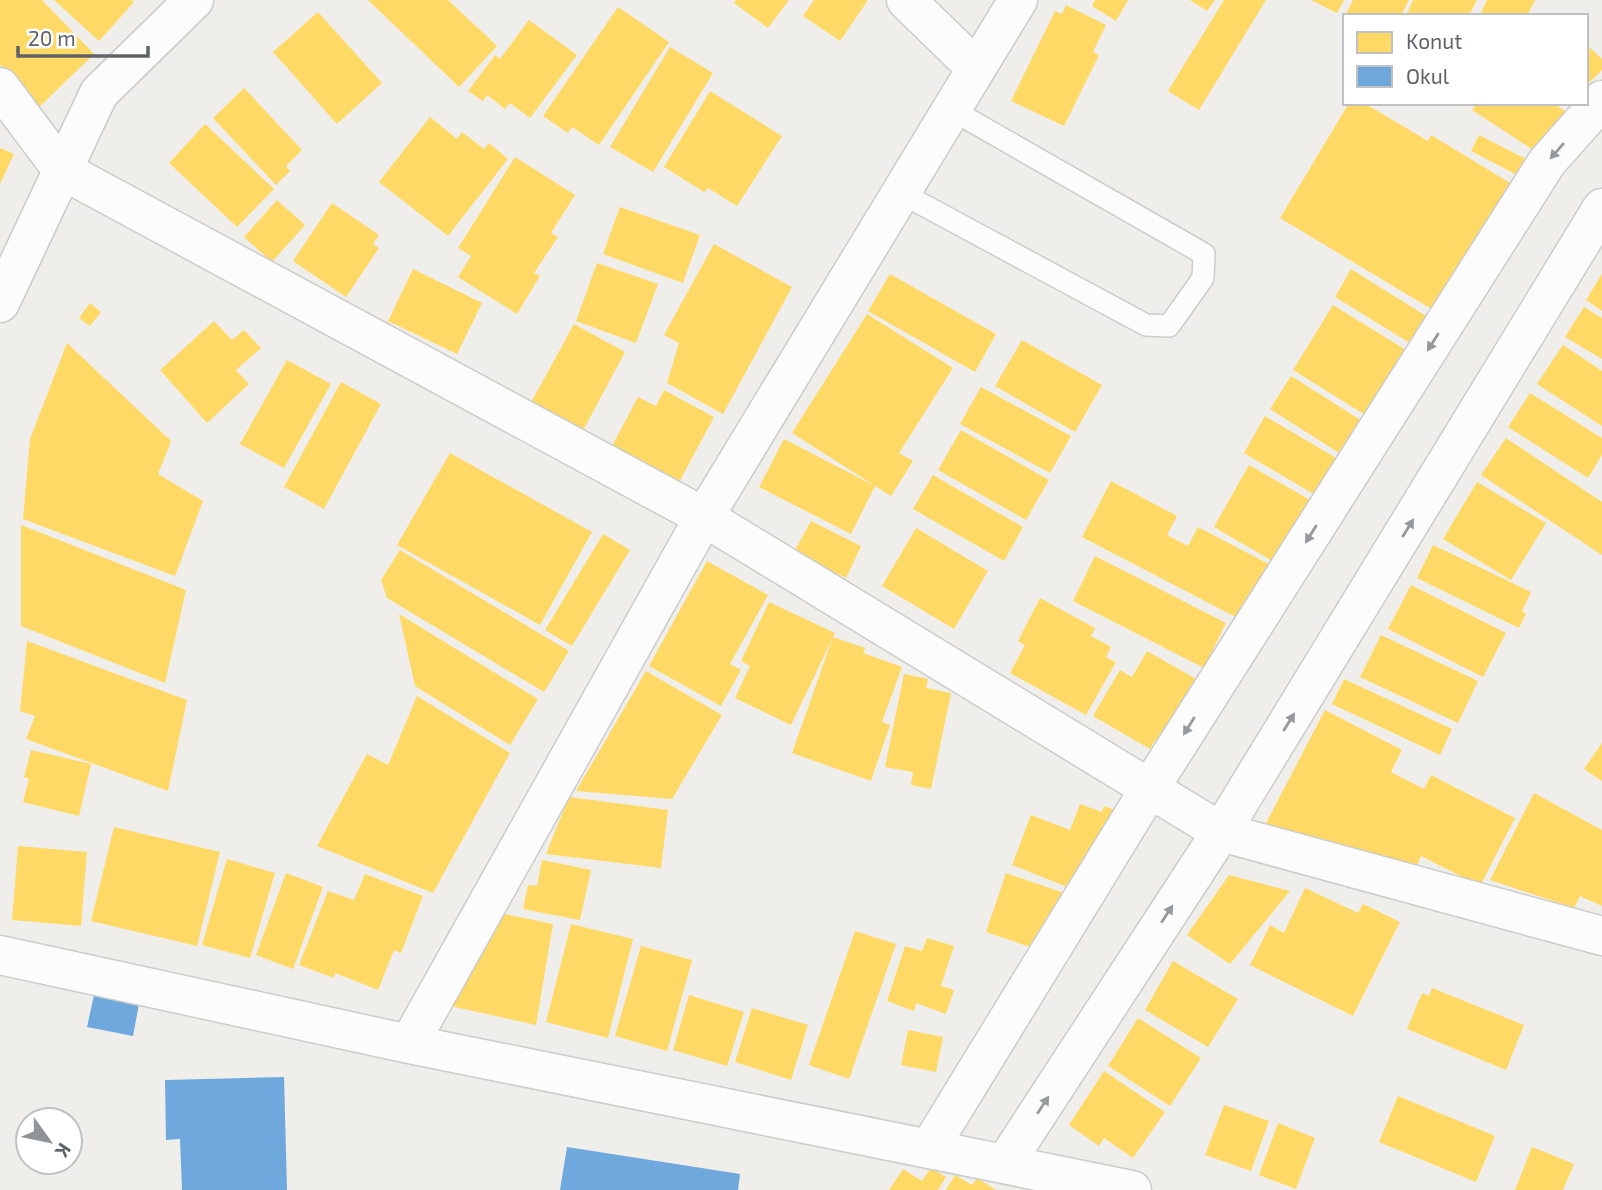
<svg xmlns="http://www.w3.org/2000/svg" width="1602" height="1190" font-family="'Exo 2',sans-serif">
  <rect width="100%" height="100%" fill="#efeeea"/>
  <path fill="#ffd966" d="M0,0H42L94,54L34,112L0,64Z
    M54,0H132L134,2L99,41Z
    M368,0H448L497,46L459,87Z
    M736,0H789L768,28L734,3Z
    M814,0H868L840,41L803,16Z
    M1095,0H1128L1116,21L1092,6Z
    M1190,0H1215L1207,11Z
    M1224,0H1266L1199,110L1168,91Z
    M1311,0H1344L1337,13Z
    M1353,0H1409L1401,16H1345Z
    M1413,0H1477L1469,16H1406Z
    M1487,0H1535L1527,16H1479Z
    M1066,5L1106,25L1093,52L1099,55L1064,126L1011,101L1055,11L1062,14Z
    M618,7L669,42L599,145L572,127L568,133L543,116Z
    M318,12L382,83L337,124L273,52Z
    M529,20L577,55L530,118L510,103L505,109L487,95L483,101L468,91L495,55L500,59Z
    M1586,44L1602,59V70L1586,86Z
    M670,47L713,73L653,172L610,147Z
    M244,88L302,150L286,166L290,171L276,185L213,118Z
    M710,91L782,136L737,206L708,188L704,192L664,167Z
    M1349,103H1364L1428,141L1431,135L1515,186L1438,313L1280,218Z
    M1477,103H1553L1565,111L1538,153L1472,110Z
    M430,117L457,139L462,132L484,149L489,143L508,159L448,236L379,182Z
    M205,124L274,189L237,227L169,163Z
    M1479,135L1530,161L1521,177L1471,151Z
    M0,148L14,154L0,184Z
    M515,157L575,195L551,233L558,237L534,273L540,276L517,314L458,277L471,256L458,248Z
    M277,200L305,225L272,262L244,237Z
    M332,203L379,235L373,244L379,248L346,297L293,261Z
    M620,207L700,235L683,283L603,254Z
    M714,244L792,287L723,414L667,383L679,343L664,335Z
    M597,263L658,284L636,343L576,321Z
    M413,269L482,303L457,354L388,321Z
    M1351,269L1434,321L1418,348L1335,297Z
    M890,274L996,334L975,372L868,311Z
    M1602,274V311L1586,300Z
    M90,303L101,312L90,326L79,318Z
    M1333,305L1414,355L1375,421L1293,370Z
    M1584,307L1602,318V359L1565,337Z
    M867,314L953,368L899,453L913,461L891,496L792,433Z
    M214,321L232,340L244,330L261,348L236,370L249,384L207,423L160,370Z
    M574,324L625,352L579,438L527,410Z
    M1022,340L1102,385L1075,432L995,386Z
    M67,343L171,441L158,474L203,501L175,576L23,519L30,439Z
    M1563,345L1602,371V426L1537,384Z
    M287,360L331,384L284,468L240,444Z
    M1291,376L1367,424L1347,458L1270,409Z
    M341,382L381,404L324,509L284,487Z
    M981,387L1071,436L1050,473L960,424Z
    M664,390L714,417L677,486L610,450L638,397L656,406Z
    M1530,393L1602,438V455L1588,478L1508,427Z
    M1265,416L1343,462L1322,499L1244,453Z
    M961,430L1049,480L1026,520L938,470Z
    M1506,438L1602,502V555L1481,475Z
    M784,439L875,486L851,534L759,487Z
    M450,453L592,532L540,625L397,545Z
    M1249,465L1317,504L1281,566L1214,527Z
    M933,475L1023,527L1004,561L913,509Z
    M1111,481L1177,516L1167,535L1188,546L1198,527L1278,569L1249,624L1082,537Z
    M1477,482L1546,523L1511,580L1443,539Z
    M811,521L861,546L846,578L794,552Z
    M21,525L186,590L165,683L21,626Z
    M916,528L988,571L954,629L882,586Z
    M603,534L630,550L572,646L545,630Z
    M1433,545L1531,592L1522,611L1526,614L1519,628L1417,578Z
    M400,550L569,651L544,692L387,598L381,580Z
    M1095,556L1226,623L1204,668L1073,601Z
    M707,561L768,595L730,664L741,670L721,706L649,666Z
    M1411,585L1506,633L1483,677L1388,629Z
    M1040,598L1095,628L1091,636L1111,647L1106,657L1116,662L1086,715L1010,673L1025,645L1018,641Z
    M769,602L835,633L791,725L735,698L750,666L741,661Z
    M399,614L538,699L510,745L415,686Z
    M1381,635L1478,681L1458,723L1360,677Z
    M833,637L865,648L863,653L902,667L882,722L890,725L871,781L792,753Z
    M27,641L187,700L168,791L26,739L35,716L20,711Z
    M1147,651L1203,683L1166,746L1155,740L1150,749L1093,716L1120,670L1132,677Z
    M646,671L722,715L672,799L576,791Z
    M904,674L928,679L926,688L951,693L931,789L911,785L913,772L885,767Z
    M1344,679L1452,729L1440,755L1332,704Z
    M417,696L510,753L433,893L317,846L367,754L388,765Z
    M1325,710L1402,750L1391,772L1424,789L1431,775L1515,818L1480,886L1421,856L1417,866L1264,827Z
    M1602,743V781L1584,769Z
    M31,750L91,764L79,816L23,802L29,779L24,777Z
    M1534,793L1602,830V906L1580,896L1574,908L1490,880Z
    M569,797L668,810L661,868L546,854Z
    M1080,804L1102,812L1104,806L1125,814L1075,890L1012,865L1031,815L1070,830Z
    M114,827L220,852L197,946L91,921Z
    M18,846L87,852L81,926L12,920Z
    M227,859L275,873L250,958L202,945Z
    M542,860L591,870L580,920L523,909L528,885L537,886Z
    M286,873L323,887L293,969L256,955Z
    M1006,873L1070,895L1042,951L986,932Z
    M365,874L423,896L401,953L394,950L378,990L335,973L334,978L299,965L328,891L354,900Z
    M1229,875L1290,891L1230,964L1187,935Z
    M1305,888L1358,913L1363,904L1400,922L1353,1016L1250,965L1270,925L1284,933Z
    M494,912L553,924L536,1025L446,1005Z
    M571,924L633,939L608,1038L546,1022Z
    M855,931L896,944L849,1079L809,1065Z
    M927,938L954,946L941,986L954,990L946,1014L916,1003L914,1011L887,1001L905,946L922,951Z
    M641,946L692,960L667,1051L615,1036Z
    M1173,961L1238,999L1208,1047L1145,1010Z
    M1432,988L1524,1025L1506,1070L1407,1029L1422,993L1429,996Z
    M689,995L744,1012L727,1066L673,1050Z
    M752,1008L808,1025L791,1080L735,1062Z
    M1138,1018L1201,1058L1170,1106L1108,1066Z
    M908,1030L943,1037L936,1072L901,1065Z
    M1104,1071L1165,1112L1133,1158L1104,1138L1099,1146L1069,1125Z
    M1398,1096L1495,1136L1476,1182L1379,1142Z
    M1224,1105L1269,1121L1251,1171L1205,1155Z
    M1278,1123L1315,1138L1296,1189L1259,1175Z
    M1532,1147L1574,1164L1563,1190H1515Z
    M931,1168L946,1177L938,1190H889L903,1169L922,1181Z
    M955,1175L972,1185L977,1178L996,1190H946Z"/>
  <path fill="#6fa8dc" d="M94,995L139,1004L133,1036L87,1027Z
    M284,1077L287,1190H182L180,1139L166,1140L165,1080Z
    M567,1147L740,1174L738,1190H560Z"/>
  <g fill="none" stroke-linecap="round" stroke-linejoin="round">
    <defs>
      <path id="lane" d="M901,193L1146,325L1169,326L1203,278L1204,254L952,110"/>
      <path id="street" d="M906,0L976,68
        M0,87L62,170L704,517L1221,832L1602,936
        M0,955L409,1044L1132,1190
        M409,1044L704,517L1018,0
        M930,1147L1150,788L1547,162L1602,100
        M1006,1162L1221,832L1602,208"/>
      <path id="secondary" d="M0,303L99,93L194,0"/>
    </defs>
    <use href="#lane" stroke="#cbcccc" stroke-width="24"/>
    <use href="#street" stroke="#cbcccc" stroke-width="41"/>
    <use href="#secondary" stroke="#cacacb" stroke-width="41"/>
    <use href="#lane" stroke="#fdfcfc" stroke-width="21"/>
    <use href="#street" stroke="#fdfcfc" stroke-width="38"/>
    <use href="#secondary" stroke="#fdfcfc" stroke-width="38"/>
  </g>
  <defs><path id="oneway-solid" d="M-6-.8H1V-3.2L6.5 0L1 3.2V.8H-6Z" transform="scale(1.75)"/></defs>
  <g fill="#96999c">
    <use href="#oneway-solid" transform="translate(1557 151) rotate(131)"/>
    <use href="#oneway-solid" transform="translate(1433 342) rotate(122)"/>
    <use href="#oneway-solid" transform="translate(1408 528) rotate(-58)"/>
    <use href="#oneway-solid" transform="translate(1311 534) rotate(122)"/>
    <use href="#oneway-solid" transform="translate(1289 722) rotate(-58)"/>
    <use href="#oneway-solid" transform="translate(1189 726) rotate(122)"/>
    <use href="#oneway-solid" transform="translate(1167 914) rotate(-57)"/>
    <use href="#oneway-solid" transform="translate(1043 1105) rotate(-57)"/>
  </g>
  <rect x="1343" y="14" width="245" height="91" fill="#ffffff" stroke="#bfc1c3" stroke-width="2"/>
  <rect x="1357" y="32" width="35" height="21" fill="#ffd966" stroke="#bfc1c3" stroke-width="2"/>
  <text x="1406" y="49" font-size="21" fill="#5f6368">Konut</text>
  <rect x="1357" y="66" width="35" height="21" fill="#6fa8dc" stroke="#bfc1c3" stroke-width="2"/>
  <text x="1406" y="84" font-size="21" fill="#5f6368">Okul</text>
  <g transform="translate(49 1141) rotate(123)"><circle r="33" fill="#ffffff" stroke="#bfc1c3" stroke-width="2"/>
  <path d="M0-5L12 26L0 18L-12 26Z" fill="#919496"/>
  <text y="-10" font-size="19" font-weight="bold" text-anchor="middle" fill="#5f6368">K</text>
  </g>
  <path d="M18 46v10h130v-10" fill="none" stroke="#5f6368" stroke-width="3.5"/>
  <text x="28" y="46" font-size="21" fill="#5f6368" stroke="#ffffff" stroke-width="5" paint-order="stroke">20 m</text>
</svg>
